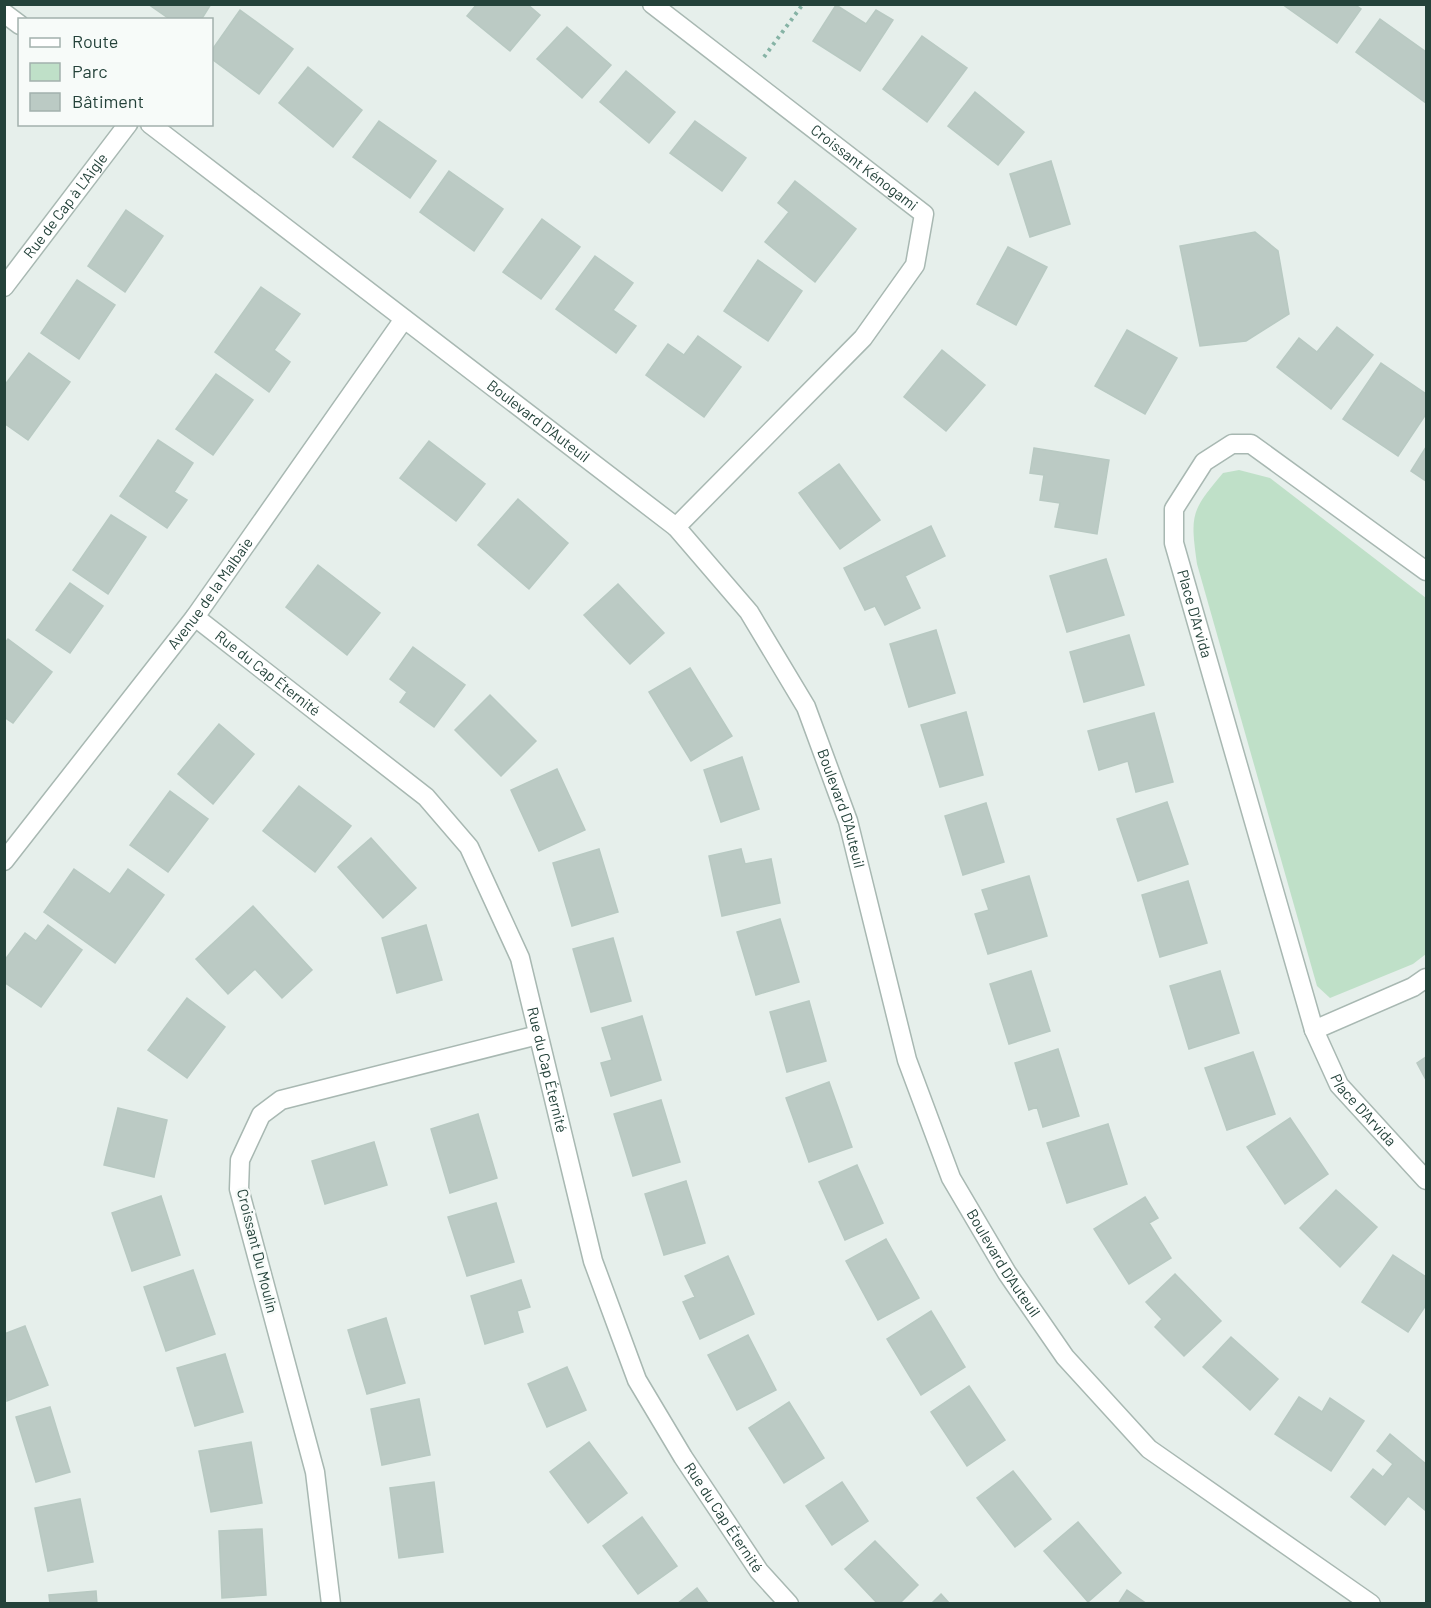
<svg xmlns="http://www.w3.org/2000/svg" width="1431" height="1608" font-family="Barlow,sans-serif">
  <rect width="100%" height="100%" fill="#e6efeb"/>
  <path fill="#bfe0c8" d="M1239,470L1270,478L1426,598V954L1413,964L1330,998L1317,986L1197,564C1190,514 1191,511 1223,473Z"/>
  <path fill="#bbcac4" stroke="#b8c9c2" stroke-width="1.5" d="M148,4H211L201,20H171Z
    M477,4H527L540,15L510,51L467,16Z
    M1282,4H1354L1361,9L1337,43Z
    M836,5L866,24L876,10L893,20L860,71L813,41Z
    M240,10L293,49L259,94L212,59V50Z
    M1380,19L1426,52V103L1356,52Z
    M567,27L611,65L582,98L537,59Z
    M922,36L967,68L927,122L883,89Z
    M308,67L362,110L333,147L279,103Z
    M626,71L675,112L649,143L600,102Z
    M975,92L1024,132L998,165L948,126Z
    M379,121L436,161L410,198L353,157Z
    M695,121L746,158L722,191L670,153Z
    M1051,161L1070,224L1030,237L1010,174Z
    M449,171L503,209L474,251L420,212Z
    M795,181L856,229L815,282L765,242L789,212L778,203Z
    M126,210L163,236L125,292L88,266Z
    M542,219L580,247L541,299L503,272Z
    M1255,232L1278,251L1289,314L1246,341L1200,346L1180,246Z
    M1008,247L1047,267L1016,325L977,304Z
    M595,256L633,283L613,310L636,326L616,353L556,309Z
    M758,260L802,291L768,341L724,311Z
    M77,280L115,305L79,359L41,333Z
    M261,287L300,314L274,350L290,362L269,392L215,352Z
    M1337,327L1373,355L1331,409L1277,367L1299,338L1317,352Z
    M1127,330L1177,358L1145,414L1095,386Z
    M698,336L741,367L704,417L646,375L668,344L684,355Z
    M942,350L985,385L946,431L904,397Z
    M29,353L70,382L28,440L4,423V386Z
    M1381,363L1426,394V414L1398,456L1343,419Z
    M216,374L253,400L213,455L176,429Z
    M158,440L193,463L174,492L187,500L167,528L120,496Z
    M429,441L485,484L456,521L400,478Z
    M1426,447V481L1411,471Z
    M1034,448L1109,460L1097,534L1055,527L1060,503L1040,500L1044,475L1030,473Z
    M839,464L880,520L840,549L799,493Z
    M518,499L568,543L529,589L478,545Z
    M111,515L146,537L108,594L73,570Z
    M931,526L945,556L905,576L920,608L885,625L875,606L865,610L844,568Z
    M1106,559L1124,615L1067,632L1050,576Z
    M318,565L380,613L347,655L286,607Z
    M70,583L103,606L70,653L36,630Z
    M618,584L664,633L630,664L584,615Z
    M936,630L955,693L909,707L890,644Z
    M1129,635L1144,685L1084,702L1070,652Z
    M8,639L52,672L13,723L4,717V644Z
    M413,647L465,685L434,727L400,702L407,692L390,679Z
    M690,668L732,736L691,761L649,692Z
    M490,695L536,741L501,776L455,730Z
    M966,712L983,775L940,787L921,725Z
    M1154,713L1173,782L1136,792L1128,761L1099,770L1088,731Z
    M219,724L254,754L213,804L178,774Z
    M742,757L759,809L721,822L704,770Z
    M557,769L585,830L539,851L511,790Z
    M299,786L351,826L315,872L263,831Z
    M170,791L208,819L168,872L130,845Z
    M1167,802L1188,864L1138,881L1117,819Z
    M986,803L1004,862L963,875L945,816Z
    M371,838L416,888L383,918L338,867Z
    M599,849L618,912L572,926L553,863Z
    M741,849L745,864L771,859L780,903L722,916L709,856Z
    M74,869L110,894L128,869L164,895L115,963L44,912Z
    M1029,876L1047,936L988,954L975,914L989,910L982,890Z
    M1188,881L1207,943L1160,957L1142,895Z
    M253,906L312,970L282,998L255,969L228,994L196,959Z
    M780,919L799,982L756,995L737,932Z
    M48,925L82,950L41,1007L4,982V961L25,933L36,941Z
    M426,925L442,980L397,993L382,938Z
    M613,938L631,1001L591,1012L573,949Z
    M1031,971L1050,1031L1009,1044L990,984Z
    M1220,971L1239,1033L1189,1049L1170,986Z
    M187,998L225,1027L187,1078L148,1050Z
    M809,1001L826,1061L787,1072L770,1012Z
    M642,1016L661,1080L611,1096L601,1063L612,1060L602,1028Z
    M1058,1049L1079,1116L1043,1127L1037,1107L1029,1110L1015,1063Z
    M1253,1052L1275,1114L1227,1130L1205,1068Z
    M1426,1057V1080L1417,1063Z
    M829,1082L852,1147L809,1162L786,1098Z
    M661,1100L680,1162L633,1176L614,1114Z
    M118,1108L167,1120L154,1177L104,1165Z
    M478,1114L497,1178L450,1193L431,1129Z
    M1290,1118L1328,1174L1285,1204L1247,1147Z
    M1108,1124L1127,1184L1067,1203L1047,1143Z
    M374,1142L387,1185L325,1204L312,1161Z
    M857,1165L883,1223L845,1240L819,1182Z
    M686,1181L705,1243L664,1255L645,1194Z
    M1336,1190L1377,1227L1340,1267L1300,1228Z
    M161,1196L180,1255L132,1271L112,1213Z
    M1145,1197L1158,1218L1149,1223L1171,1258L1129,1284L1094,1229Z
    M496,1203L514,1262L467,1276L448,1217Z
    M886,1239L919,1298L878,1320L846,1261Z
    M1393,1255L1426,1277V1305L1408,1332L1362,1302Z
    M728,1256L754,1314L700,1339L683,1302L695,1297L685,1276Z
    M193,1270L215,1334L166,1351L144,1287Z
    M1175,1274L1221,1321L1184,1356L1155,1327L1162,1319L1146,1302Z
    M521,1280L530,1307L517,1311L523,1332L485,1344L471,1296Z
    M931,1311L965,1367L921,1395L887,1339Z
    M386,1318L405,1383L367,1394L348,1330Z
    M25,1326L48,1385L7,1401L4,1334Z
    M748,1335L776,1390L737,1410L708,1355Z
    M1231,1337L1278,1379L1250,1410L1203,1367Z
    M225,1354L243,1412L195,1426L177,1368Z
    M567,1367L586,1410L547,1427L528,1384Z
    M969,1386L1005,1440L967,1466L931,1412Z
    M1299,1397L1322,1412L1330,1398L1364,1421L1331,1471L1275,1434Z
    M419,1399L430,1455L382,1465L371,1409Z
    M789,1402L824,1458L784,1483L749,1428Z
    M50,1407L70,1472L36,1482L16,1417Z
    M1390,1434L1426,1464V1511L1408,1496L1385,1525L1351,1497L1373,1469L1383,1477L1393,1464L1377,1451Z
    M251,1442L262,1503L211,1512L199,1451Z
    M589,1442L627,1493L588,1523L550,1472Z
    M1013,1471L1051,1519L1015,1547L977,1498Z
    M434,1482L443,1552L399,1558L390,1488Z
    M842,1482L868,1521L832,1545L806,1506Z
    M80,1499L93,1562L48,1571L35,1508Z
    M642,1517L677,1566L638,1594L603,1546Z
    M1078,1522L1121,1573L1088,1602L1044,1551Z
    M262,1529L266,1595L222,1598L219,1531Z
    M875,1541L918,1585L899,1604H878L845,1569Z
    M697,1588L709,1604H677Z
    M1127,1590L1147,1604H1118Z
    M96,1591L97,1604H50L49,1595Z
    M941,1594L950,1604H931Z"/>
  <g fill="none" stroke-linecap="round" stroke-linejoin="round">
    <defs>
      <g id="minor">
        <path id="s1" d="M652,4L924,214L915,265L863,338L676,527"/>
        <path d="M4,13L20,25"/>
        <path id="s2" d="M150,124L676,527L749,612L806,707L848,821L907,1060L951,1178L1007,1273L1065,1357L1149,1449L1371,1604"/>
        <path id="s3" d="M4,287L128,124"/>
        <path id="s4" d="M1426,571L1251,444H1232L1204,462L1174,509V543L1314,1030L1339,1085L1426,1180"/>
        <path id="s5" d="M195,617L426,797L469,847L520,958L593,1261L637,1380L683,1457L759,1571L789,1604"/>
        <path id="s6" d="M4,861L195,617L404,319"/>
        <path d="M1314,1030L1413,987L1426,978"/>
        <path d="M331,1604L315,1472L239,1189L240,1160L261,1115L281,1100L538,1035"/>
      </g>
    </defs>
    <use href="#minor" stroke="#a8b8b2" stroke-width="21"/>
    <path stroke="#86b3a5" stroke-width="4" stroke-dasharray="3 4.5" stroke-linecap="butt" d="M764,57L803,4"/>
    <use href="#minor" stroke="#fff" stroke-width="18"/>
  </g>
  <g text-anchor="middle" stroke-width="5" stroke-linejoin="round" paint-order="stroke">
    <g font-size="15" fill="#24423a" stroke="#f7fbf9">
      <text dy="5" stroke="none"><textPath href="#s1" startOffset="268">Croissant Kénogami</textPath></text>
      <text dy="5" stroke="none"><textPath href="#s3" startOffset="102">Rue de Cap à L'Aigle</textPath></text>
      <text dy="5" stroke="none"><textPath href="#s2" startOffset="489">Boulevard D'Auteuil</textPath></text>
      <text dy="5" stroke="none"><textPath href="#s6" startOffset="338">Avenue de la Malbaie</textPath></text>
      <text dy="5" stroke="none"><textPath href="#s4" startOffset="432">Place D'Arvida</textPath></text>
      <text dy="5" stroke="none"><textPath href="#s5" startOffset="92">Rue du Cap Éternité</textPath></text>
      <text dy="5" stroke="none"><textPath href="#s2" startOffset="993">Boulevard D'Auteuil</textPath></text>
      <text dy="5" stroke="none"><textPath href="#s5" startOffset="596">Rue du Cap Éternité</textPath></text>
      <text dy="5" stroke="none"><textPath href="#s4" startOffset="960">Place D'Arvida</textPath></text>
      <text transform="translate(257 1251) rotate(76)" y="5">Croissant Du Moulin</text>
      <text dy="5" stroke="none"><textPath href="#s2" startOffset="1479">Boulevard D'Auteuil</textPath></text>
      <text dy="5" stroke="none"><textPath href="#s5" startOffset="1082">Rue du Cap Éternité</textPath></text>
    </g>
  </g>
  <rect width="1431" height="1608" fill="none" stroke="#24423a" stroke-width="12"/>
  <rect x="18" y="18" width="195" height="108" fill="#f7fbf9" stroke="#a3b1ad" stroke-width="1.5"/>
  <rect x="30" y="38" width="30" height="9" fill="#ffffff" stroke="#a3b1ad" stroke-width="1.5"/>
  <text x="72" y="48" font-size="18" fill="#24423a">Route</text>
  <rect x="30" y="63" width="30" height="18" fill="#bfe0c8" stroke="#a3b1ad" stroke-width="1.5"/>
  <text x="72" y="78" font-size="18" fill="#24423a">Parc</text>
  <rect x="30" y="93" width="30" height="18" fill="#bbcac4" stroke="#a3b1ad" stroke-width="1.5"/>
  <text x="72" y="108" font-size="18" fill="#24423a">Bâtiment</text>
</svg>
